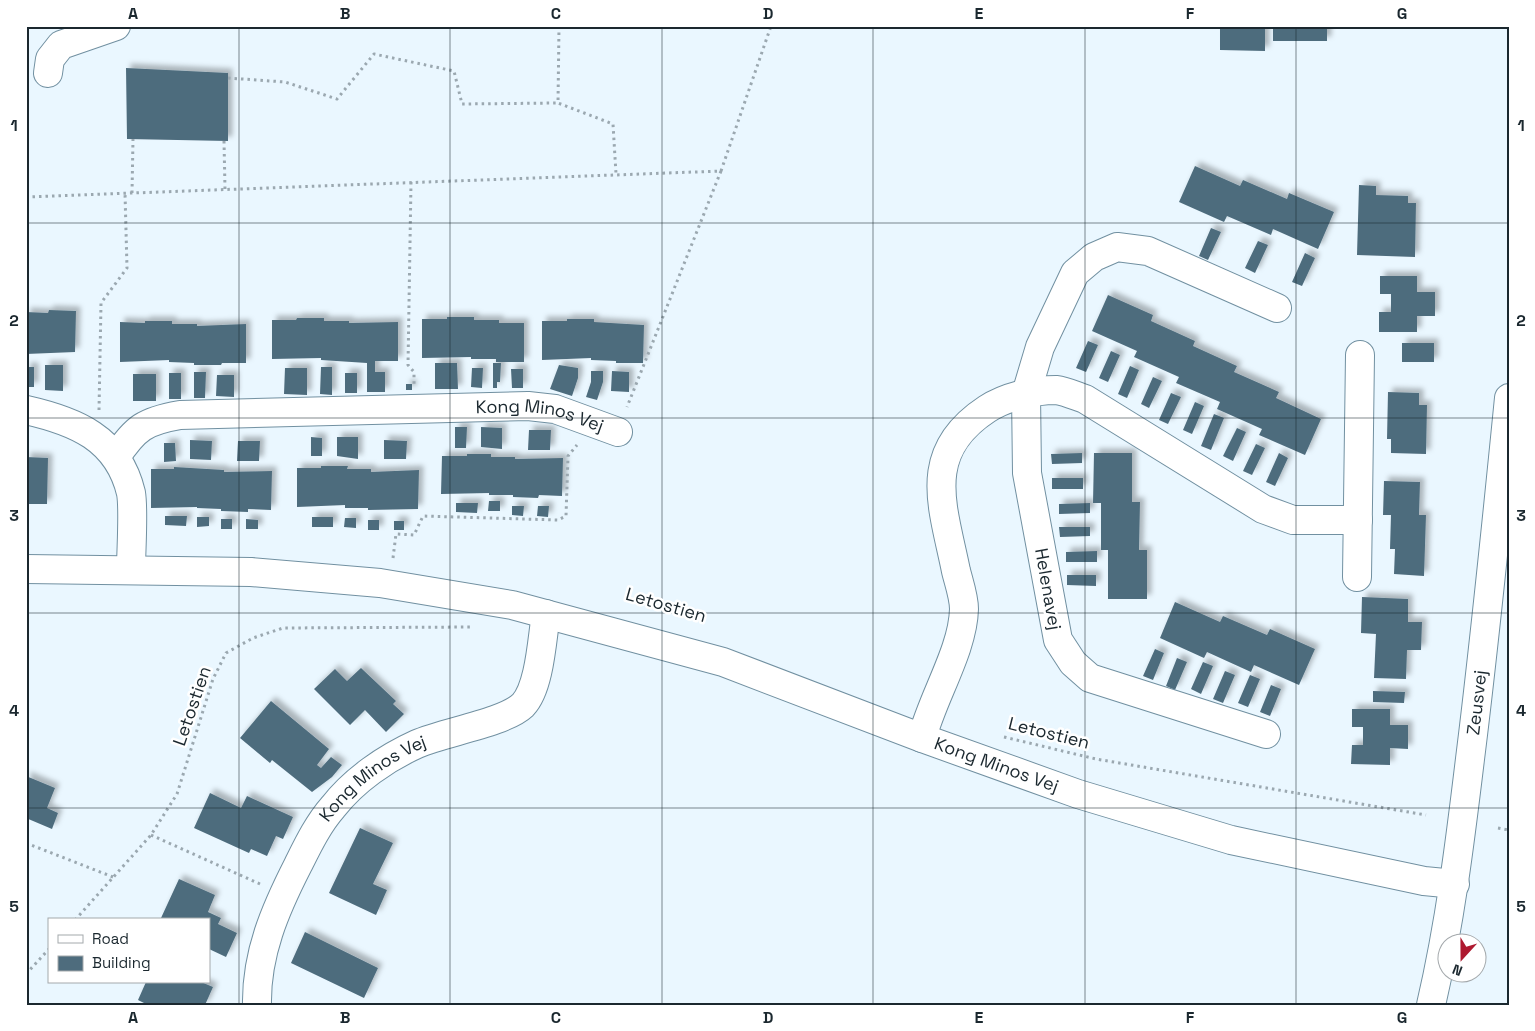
<svg xmlns="http://www.w3.org/2000/svg" width="1535" height="1031" font-family="'Space Grotesk',sans-serif">
  <defs>
    <filter id="shadow"><feDropShadow dx="4.5" dy="-4.5" stdDeviation="2.5" flood-color="#0004"/></filter>
  </defs>
  <rect width="100%" height="100%" fill="#eaf7ff"/>
  <path fill="#4e6c7d" filter="url(#shadow)" d="M1220,26H1265V51L1220,50Z
    M1273,26H1327V41H1273Z
    M126,68L228,73V141L127,139Z
    M1195,166L1240,186L1243,180L1287,199L1289,193L1334,212L1318,249L1273,229L1271,235L1227,216L1224,222L1179,202Z
    M1359,185L1376,186V195L1408,196V203H1416L1415,257L1357,255Z
    M1211,228L1221,232L1208,260L1199,256Z
    M1258,241L1268,245L1255,273L1245,268Z
    M1305,253L1315,258L1302,286L1292,282Z
    M1380,276H1417V292H1435V316H1417V332H1379V312H1391V294H1380Z
    M1108,295L1153,315L1151,321L1195,341L1193,346L1237,366L1234,372L1279,392L1276,398L1321,419L1305,455L1259,435L1262,429L1217,409L1220,402L1176,383L1179,377L1134,357L1137,351L1092,331Z
    M49,310L76,311L75,352L26,354V312L48,313Z
    M447,317H474V320H499V323H524V362H496V359H471V357L422,358V319H447Z
    M297,318H324V321H349V323L398,322V361H375V372H385V392H367V363L321,360V358L272,359V320H296Z
    M567,319H594V322L644,325L643,363H616V361L591,360V358L542,360V321H567Z
    M145,321H172V324H197V326L246,324V363H222L221,365H194V363L169,362V360L120,362V322L145,323Z
    M1088,341L1098,345L1086,372L1076,368Z
    M1402,343H1434V362H1402Z
    M1111,351L1120,355L1108,382L1099,378Z
    M435,363H457L458,389H435Z
    M493,363H501L500,382H497V388H493Z
    M45,365H63V391L45,390Z
    M559,365L578,368V378L572,396L550,389Z
    M1130,366L1139,370L1127,398L1118,394Z
    M26,367H34V387H26Z
    M321,367H332V395L320,394Z
    M285,368H307V395L284,394Z
    M472,368H483L482,388L471,387Z
    M511,369H523V388H512Z
    M591,371H603V382L597,400L586,397L591,382Z
    M612,371L629,372V392L611,391Z
    M194,372H206L205,398H194Z
    M169,373H181V399H169Z
    M345,373H357V393H345Z
    M133,374H156V401H133Z
    M217,375H234V397L216,396Z
    M1153,377L1162,381L1149,408L1141,404Z
    M406,384H412V390H406Z
    M1388,392L1419,393V405H1427L1426,454L1391,453V439H1387Z
    M1171,393L1181,397L1168,424L1159,420Z
    M1195,402L1204,406L1192,434L1183,430Z
    M1214,414L1224,418L1211,450L1201,446Z
    M455,427H467L466,448H455Z
    M481,427L502,428V449L481,447Z
    M1237,428L1246,432L1233,461L1223,456Z
    M529,430H551L550,450H528Z
    M311,437L322,438V456H311Z
    M337,437H358V459L337,456Z
    M190,440L212,441L211,460L190,459Z
    M384,440L407,441L406,459H384Z
    M238,441H260L259,461H237Z
    M164,443H175L176,461L164,462Z
    M1256,444L1265,448L1252,475L1243,471Z
    M1082,453V463L1052,464L1051,454Z
    M1094,453H1132V502H1140L1139,550H1147V599H1108V550H1101V503H1093Z
    M1279,453L1288,458L1275,486L1266,482Z
    M467,454H491V457H515V459L563,458L562,496L539,495L538,498L513,497V495H489V493L441,494L442,456H467Z
    M26,457L48,458L47,504H26Z
    M321,466H348L347,469H371V472L419,470L418,509L368,510V508H345V505L297,507V468H321Z
    M174,467L224,470V472L272,471L271,510L248,509V512L221,511V509L197,508V507L151,508V469H174Z
    M1052,478H1083V489H1052Z
    M1384,481L1420,482L1419,515H1426L1424,576L1394,574L1395,549H1390L1391,515H1383Z
    M489,501H500V511H488Z
    M456,503H478L477,513L456,512Z
    M1090,503V513L1059,514V504Z
    M512,506H524L523,516L512,515Z
    M538,506H549L548,517L537,516Z
    M165,516H187L186,526L165,525Z
    M197,517H209V526L197,527Z
    M312,517H333V527H312Z
    M345,518H356V528L344,527Z
    M221,519H232V529H221Z
    M246,519L258,520V529H246Z
    M368,520H379V530H368Z
    M394,521H404V530H394Z
    M1059,527H1090V536L1060,537Z
    M1097,551V562H1066V552Z
    M1067,575H1096V586L1067,585Z
    M1362,597L1408,599V622H1422L1421,650H1407L1406,679L1374,678L1376,634L1361,633Z
    M1175,602L1220,622L1223,616L1267,635L1270,629L1315,649L1299,685L1254,665L1251,672L1207,652L1204,658L1160,638Z
    M1155,649L1164,653L1153,680L1143,676Z
    M1177,658L1187,662L1175,690L1166,686Z
    M1203,662L1213,666L1201,694L1191,689Z
    M361,668L396,701L393,704L404,714L386,732L365,710L350,725L314,689L335,669L347,681Z
    M1225,671L1235,675L1223,703L1213,699Z
    M1250,675L1260,679L1248,707L1238,703Z
    M1271,685L1281,689L1270,716L1260,712Z
    M1373,691L1405,692L1404,703L1373,702Z
    M271,701L329,749L317,765L321,768L331,757L342,765L332,777L312,792L272,760L270,763L240,738Z
    M1352,709H1390V725H1408V749L1390,748V765L1351,764L1352,745H1363V727H1352Z
    M26,776L55,788L47,808L58,813L52,829L26,818Z
    M210,793L241,808L247,796L293,817L283,839L276,836L267,856L251,849L249,853L194,828Z
    M360,828L393,843L373,884L387,890L376,915L329,893Z
    M179,879L215,895L208,912L221,918L218,924L237,933L226,957L209,949V920L161,918Z
    M305,932L378,968L364,998L291,963Z
    M146,982H201L213,987L205,1005H148L138,1000Z"/>
  <g fill="none" stroke-linecap="round" stroke-linejoin="round">
    <defs>
      <g id="minor">
        <path d="M48,73L50,59L61,45L116,26"/>
        <path d="M26,410C75,421 118,438 131,493C134,510 131,550 131,570"/>
        <path id="s1" d="M116,457C135,428 145,421 180,415L528,406L555,409L618,432"/>
        <path id="s2" d="M26,569L251,572L380,583L512,605L723,662L922,738L1078,794L1231,840L1424,881L1455,884"/>
        <path d="M1357,577L1360,355"/>
        <path d="M1266,734L1090,678L1073,663L1058,640L1027,473L1026,394L1040,347L1075,273L1094,257L1117,247L1148,251L1277,308"/>
        <path d="M922,738C933,696 963,650 964,609C964,597 959,583 956,571C943,506 920,453 987,409C1005,397 1034,390 1056,390C1065,391 1076,396 1085,399L1263,509L1293,520H1358"/>
        <path id="s3" d="M257,1005C256,954 275,910 298,865C308,845 318,824 333,807C354,780 386,758 417,744C444,732 504,723 523,705C540,687 542,638 546,614"/>
        <path id="s4" d="M1431,1005C1450,923 1460,842 1470,759C1485,639 1497,519 1509,398"/>
      </g>
    </defs>
    <use href="#minor" stroke="#7190a1" stroke-width="30"/>
    <path stroke="#9ba8b0" stroke-width="3" stroke-dasharray="2.5 4" stroke-linecap="butt" d="M559,26L558,103L613,124L616,174
      M228,78L285,82L337,99L374,54L454,71L462,104L558,103
      M224,141L225,189
      M721,171L771,26
      M411,182L408,365L414,372V384
      M132,193L133,139
      M26,197L721,171L627,407
      M99,410L101,303L127,268L125,193
      M393,558L396,534L414,535L423,516L558,520L566,516L568,456L577,445
      M1004,737L1096,759L1426,815
      M1498,828L1509,830
      M151,835L260,884
      M26,843L113,877
      M75,920L151,835L177,794L213,679L226,653L253,638L283,628L472,627
      M26,974L49,949"/>
    <use href="#minor" stroke="#fff" stroke-width="28"/>
  </g>
  <path fill="none" stroke="#1b282f" stroke-width="1" stroke-opacity="0.55" d="M239,26V1005M450,26V1005M662,26V1005M873,26V1005M1085,26V1005M1296,26V1005M26,223H1509M26,418H1509M26,613H1509M26,808H1509"/>
  <g text-anchor="middle" stroke-width="5" stroke-linejoin="round" paint-order="stroke">
    <g font-size="18" fill="#1b282f" stroke="#fff">
      <text dy="6" stroke="none"><textPath href="#s1" startOffset="441">Kong Minos Vej</textPath></text>
      <text transform="translate(1048 589) rotate(80)" y="6">Helenavej</text>
      <text transform="translate(666 605) rotate(16)" y="6">Letostien</text>
      <text dy="6" stroke="none"><textPath href="#s4" startOffset="306">Zeusvej</textPath></text>
      <text transform="translate(192 706) rotate(-71)" y="6">Letostien</text>
      <text transform="translate(1049 733) rotate(14)" y="6">Letostien</text>
      <text dy="6" stroke="none"><textPath href="#s2" startOffset="999">Kong Minos Vej</textPath></text>
      <text dy="6" stroke="none"><textPath href="#s3" startOffset="265">Kong Minos Vej</textPath></text>
    </g>
  </g>
  <rect width="1535" height="1031" fill="none" stroke="#ffffff" stroke-width="55"/>
  <rect x="48" y="918" width="162" height="65" fill="#ffffff" stroke="#a4a9ac"/>
  <rect x="58" y="935" width="25" height="8" fill="#ffffff" stroke="#a4a9ac"/>
  <text x="92" y="944" font-size="15" fill="#1b282f">Road</text>
  <rect x="58" y="956" width="25" height="15" fill="#4e6c7d" stroke="#a4a9ac"/>
  <text x="92" y="968" font-size="15" fill="#1b282f">Building</text>
  <g transform="translate(1462 958) rotate(201)"><circle r="24" fill="#ffffff" stroke="#a4a9ac"/>
  <path d="M0-4L9 19L0 12L-9 19Z" fill="#ae192f"/>
  <text y="-8" font-size="14" font-weight="bold" text-anchor="middle" fill="#1b282f">N</text>
  </g>
  <rect x="28" y="28" width="1480" height="976" fill="none" stroke="#1b282f" stroke-width="2"/>
  <g font-size="16" text-anchor="middle" font-weight="bold" fill="#1b282f">
    <text x="133" y="19">A</text>
    <text x="345" y="19">B</text>
    <text x="556" y="19">C</text>
    <text x="768" y="19">D</text>
    <text x="979" y="19">E</text>
    <text x="1190" y="19">F</text>
    <text x="1402" y="19">G</text>
    <text x="14" y="131">1</text>
    <text x="1521" y="131">1</text>
    <text x="14" y="326">2</text>
    <text x="1521" y="326">2</text>
    <text x="14" y="521">3</text>
    <text x="1521" y="521">3</text>
    <text x="14" y="716">4</text>
    <text x="1521" y="716">4</text>
    <text x="14" y="912">5</text>
    <text x="1521" y="912">5</text>
    <text x="133" y="1023">A</text>
    <text x="345" y="1023">B</text>
    <text x="556" y="1023">C</text>
    <text x="768" y="1023">D</text>
    <text x="979" y="1023">E</text>
    <text x="1190" y="1023">F</text>
    <text x="1402" y="1023">G</text>
  </g>
</svg>
